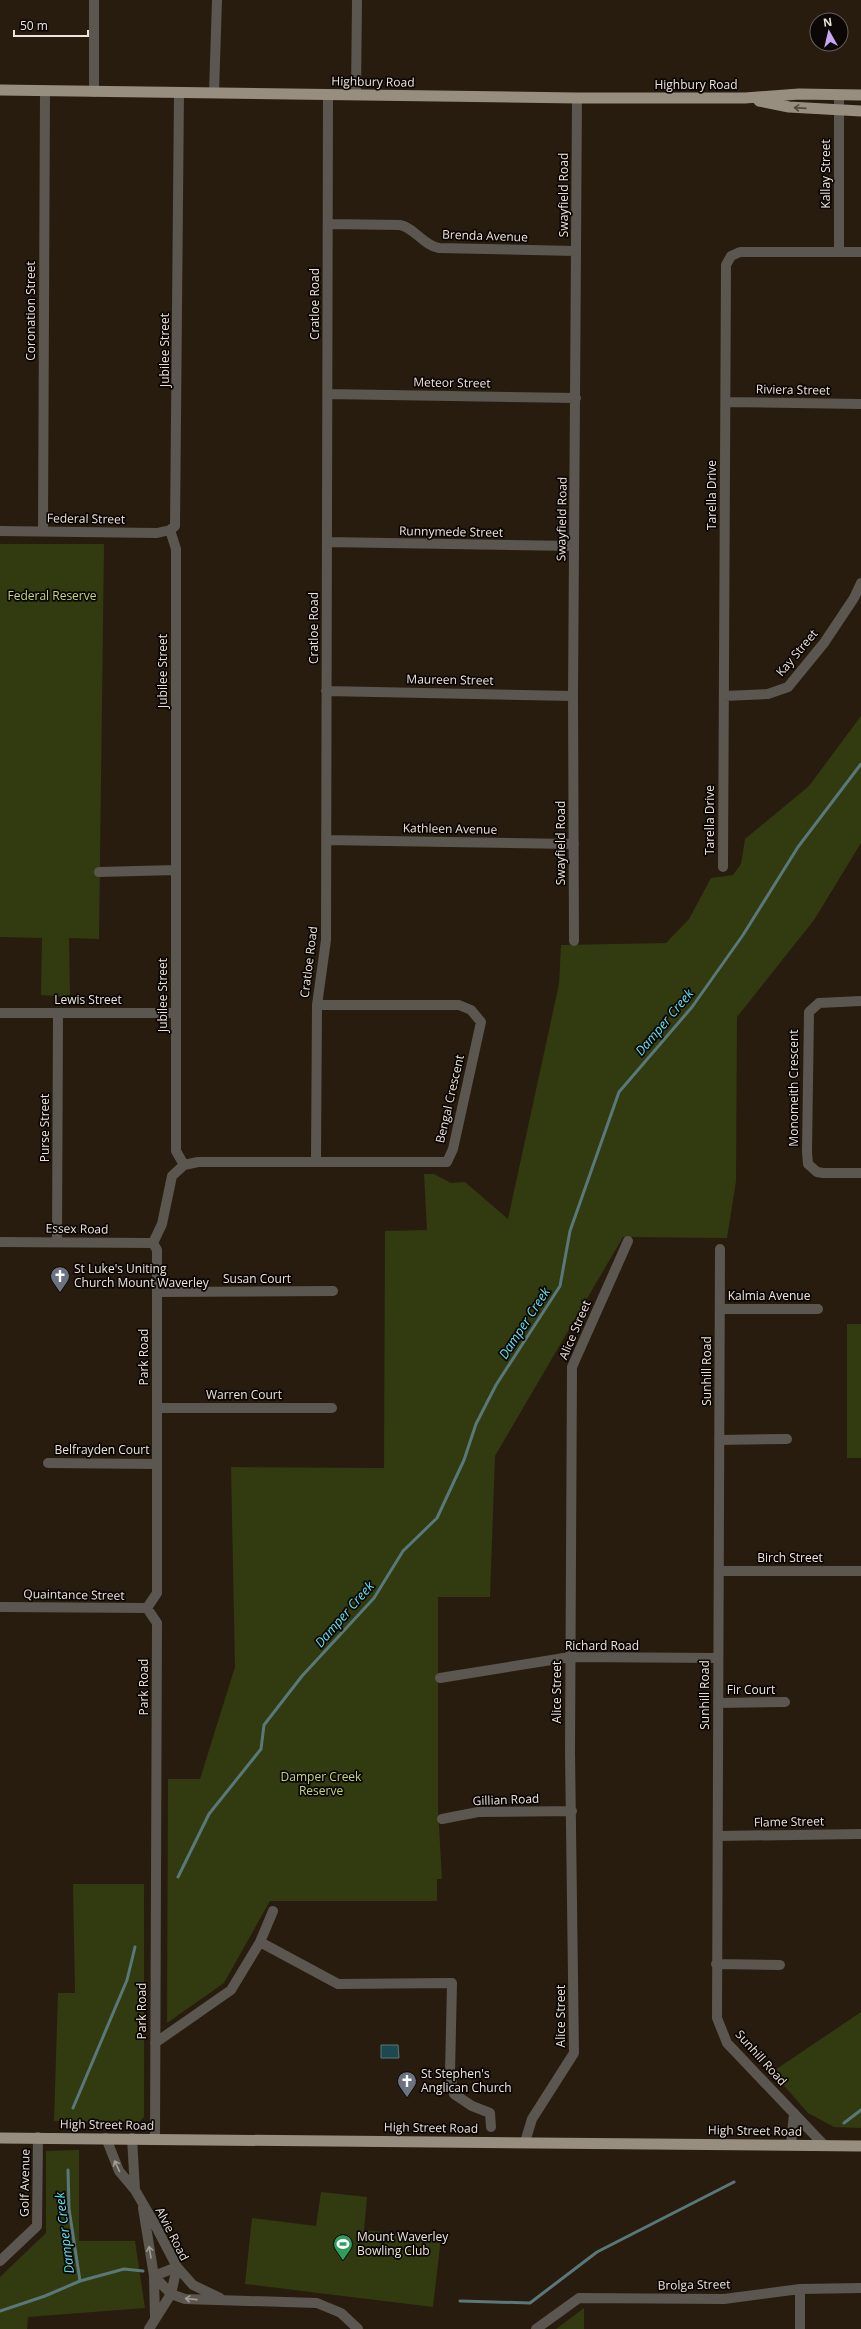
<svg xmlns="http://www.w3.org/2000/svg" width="861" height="2329" font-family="'Open Sans',sans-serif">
  <rect width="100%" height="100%" fill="#281c0f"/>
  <path fill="#323a10" d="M0,544H104L99,939L69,938L70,997L41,995L42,938L0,937Z
    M861,716V843L814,920L737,1017L736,1181L727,1238L623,1237L495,1456L490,1597H438V1809L442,1879H437V1901H270L224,1983L167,2023L168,1779H200L235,1667L231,1467L384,1468L385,1231L427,1230L424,1174H434L451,1183L465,1182L508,1219L559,984L561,945L666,943L689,919L711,878L733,875L741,864L745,839L809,786Z
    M847,1324H861V1458H847Z
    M73,1884H144V2117L139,2122L54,2121L58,1993H75Z
    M861,2012V2128L834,2127L808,2113L772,2072Z
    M79,2150V2241H135L145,2308L28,2317L27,2329H0V2277L46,2233V2151Z
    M321,2192L367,2197L364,2230L441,2238L433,2307L245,2284L252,2218L316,2226Z
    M584,2308V2329H556Z"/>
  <path fill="#1a4a50" stroke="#59787a" d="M381,2045H398L399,2058H381Z"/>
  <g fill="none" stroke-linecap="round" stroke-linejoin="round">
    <path stroke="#59787a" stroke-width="3" d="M178,1877L209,1814L261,1749L264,1725L302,1676L374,1598L403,1551L437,1518L464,1460L476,1424L496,1385L560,1286L570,1231L619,1092L692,1007L743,935L798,847L861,764
      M73,2108L127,1980L135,1947
      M844,2123L861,2110
      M80,2281L124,2269L143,2271
      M460,2301L530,2303L597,2252L734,2182
      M0,2311L45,2296L80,2281L69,2209L68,2170"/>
    <path stroke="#5b564f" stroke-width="10" d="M94,92V0
      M214,93L217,0
      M356,94L357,0
      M839,95V252
      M328,224L400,225C415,228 423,245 439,248L576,251
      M328,394L576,398
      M726,402L861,404
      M0,531L157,533L170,530L175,526L179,92
      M43,531L45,91
      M327,542L574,546
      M326,691L573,696
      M724,696L768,694L788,687L824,643L854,598L861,583
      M326,840L574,844
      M723,867L726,265L731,256L740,252H861
      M99,872L176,870
      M574,941L573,696L577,98
      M861,1001L819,1003L809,1012L807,1152L808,1164L817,1172L823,1173H861
      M0,1013H176
      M316,1161L317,1005L326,940L328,94
      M184,1165L198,1162H447L453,1149L481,1022L471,1010L459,1005H317
      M0,1242L153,1243
      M57,1242L58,1013
      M153,1243L157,1250V1593L147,1608L157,1623L155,2139
      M153,1243L162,1224L172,1176L184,1165L176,1151V549L170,530
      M720,1249L717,2018L727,2043L824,2145
      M157,1292L333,1291
      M720,1309H818
      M157,1408H332
      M719,1440L787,1439
      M48,1463L156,1464
      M719,1571H861
      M0,1607L147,1608
      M440,1678L570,1657L718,1658
      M718,1703L785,1702
      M442,1819L478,1812L572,1811
      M718,1836L861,1834
      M260,1942L338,1984L452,1983L450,2073L454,2094L472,2106L490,2113L491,2127
      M716,1964L780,1965
      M155,2043L231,1990L260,1942L273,1911
      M106,2138L119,2171L135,2190L153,2221L177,2267L193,2285L220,2298
      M132,2138L135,2190
      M525,2142L532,2119L574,2053L570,1751L572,1367L628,1241
      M791,2145L794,2113
      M143,2208L154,2276L155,2319
      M0,2261L37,2226L38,2137
      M177,2267L154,2276L171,2294L185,2299L317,2303L341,2313L358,2329
      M800,2289V2329
      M149,2329L171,2294L177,2267
      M536,2329L579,2298L724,2299L800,2289L861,2288"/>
    <path stroke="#988e7f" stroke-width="11" d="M0,90L577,98H745L799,94L861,95
      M759,101L789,107L861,111
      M0,2138L861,2146"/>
  </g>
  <defs><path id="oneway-shaft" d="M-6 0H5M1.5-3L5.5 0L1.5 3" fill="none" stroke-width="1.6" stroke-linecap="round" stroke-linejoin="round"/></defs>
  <use stroke="#524a42" href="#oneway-shaft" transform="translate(800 108) rotate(-176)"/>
  <g stroke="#a49d96">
    <use href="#oneway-shaft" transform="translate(117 2166) rotate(-115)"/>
    <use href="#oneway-shaft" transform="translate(150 2252) rotate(-100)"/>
    <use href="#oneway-shaft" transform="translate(191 2299) rotate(-174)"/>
  </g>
  <defs>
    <symbol id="church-pin" viewBox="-11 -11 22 30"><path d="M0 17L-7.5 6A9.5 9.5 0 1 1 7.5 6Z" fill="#6b7280" stroke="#0c0704"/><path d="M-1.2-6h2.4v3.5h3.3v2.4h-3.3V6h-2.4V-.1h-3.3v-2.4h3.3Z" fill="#fff"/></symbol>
    <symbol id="stadium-pin" viewBox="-11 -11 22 30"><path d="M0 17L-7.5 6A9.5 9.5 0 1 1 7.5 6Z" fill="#2e9e5b" stroke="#0c0704"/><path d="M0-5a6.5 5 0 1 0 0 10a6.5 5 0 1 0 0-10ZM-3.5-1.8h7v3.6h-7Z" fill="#fff"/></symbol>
  </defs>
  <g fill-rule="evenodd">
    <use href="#church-pin" x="49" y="1265" width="22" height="30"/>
    <use href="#church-pin" x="396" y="2070" width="22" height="30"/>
    <use href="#stadium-pin" x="332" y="2233" width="22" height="30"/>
  </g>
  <g text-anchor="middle" stroke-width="3.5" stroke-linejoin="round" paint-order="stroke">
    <g font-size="12" fill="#ece4dc" stroke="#0c0704">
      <text transform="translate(373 82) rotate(1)" y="4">Highbury Road</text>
      <text x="696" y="89">Highbury Road</text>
      <text transform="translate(826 174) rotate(-90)" y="4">Kallay Street</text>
      <text transform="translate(564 195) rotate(-90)" y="4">Swayfield Road</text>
      <text transform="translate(485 236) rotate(2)" y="4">Brenda Avenue</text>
      <text transform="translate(315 304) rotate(-90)" y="4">Cratloe Road</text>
      <text transform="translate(31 311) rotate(-90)" y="4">Coronation Street</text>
      <text transform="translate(165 350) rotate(-90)" y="4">Jubilee Street</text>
      <text transform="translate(452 383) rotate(1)" y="4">Meteor Street</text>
      <text transform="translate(793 390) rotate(1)" y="4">Riviera Street</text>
      <text transform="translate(712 495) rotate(-90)" y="4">Tarella Drive</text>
      <text transform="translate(86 519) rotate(1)" y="4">Federal Street</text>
      <text transform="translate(562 519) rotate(-89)" y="4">Swayfield Road</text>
      <text transform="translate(451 532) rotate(1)" y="4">Runnymede Street</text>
      <text transform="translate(314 628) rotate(-90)" y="4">Cratloe Road</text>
      <text transform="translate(797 653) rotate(-50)" y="4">Kay Street</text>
      <text transform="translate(163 671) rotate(-90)" y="4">Jubilee Street</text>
      <text transform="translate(450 680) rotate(1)" y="4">Maureen Street</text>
      <text transform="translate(710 820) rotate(-90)" y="4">Tarella Drive</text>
      <text transform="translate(450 829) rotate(1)" y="4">Kathleen Avenue</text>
      <text transform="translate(561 843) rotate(-90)" y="4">Swayfield Road</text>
      <text transform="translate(309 962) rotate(-83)" y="4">Cratloe Road</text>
      <text transform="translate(163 995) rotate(-90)" y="4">Jubilee Street</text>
      <text x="88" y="1004">Lewis Street</text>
      <text transform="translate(794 1088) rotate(-90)" y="4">Monomeith Crescent</text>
      <text transform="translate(450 1099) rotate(-77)" y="4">Bengal Crescent</text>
      <text transform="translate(45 1128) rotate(-90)" y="4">Purse Street</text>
      <text transform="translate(77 1229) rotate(1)" y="4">Essex Road</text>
      <text x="257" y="1283">Susan Court</text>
      <text x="769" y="1300">Kalmia Avenue</text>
      <text transform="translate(575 1330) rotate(-67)" y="4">Alice Street</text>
      <text transform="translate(144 1357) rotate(-90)" y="4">Park Road</text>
      <text transform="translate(707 1371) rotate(-90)" y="4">Sunhill Road</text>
      <text x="244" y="1399">Warren Court</text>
      <text x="102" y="1454">Belfrayden Court</text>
      <text x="790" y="1562">Birch Street</text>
      <text transform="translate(74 1595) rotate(1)" y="4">Quaintance Street</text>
      <text x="602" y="1650">Richard Road</text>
      <text transform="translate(144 1687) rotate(-90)" y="4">Park Road</text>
      <text x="751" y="1694">Fir Court</text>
      <text transform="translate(557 1692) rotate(-90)" y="4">Alice Street</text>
      <text transform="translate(705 1695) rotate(-90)" y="4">Sunhill Road</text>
      <text transform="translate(506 1800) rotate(-2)" y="4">Gillian Road</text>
      <text transform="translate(789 1822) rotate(-1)" y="4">Flame Street</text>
      <text transform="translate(142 2011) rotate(-90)" y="4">Park Road</text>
      <text transform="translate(561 2016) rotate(-90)" y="4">Alice Street</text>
      <text transform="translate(761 2058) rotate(48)" y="4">Sunhill Road</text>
      <text transform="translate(107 2125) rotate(1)" y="4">High Street Road</text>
      <text transform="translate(431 2128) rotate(1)" y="4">High Street Road</text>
      <text transform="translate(755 2131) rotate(1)" y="4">High Street Road</text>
      <text transform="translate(25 2183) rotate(-89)" y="4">Golf Avenue</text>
      <text transform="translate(172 2234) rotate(63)" y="4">Alvie Road</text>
      <text transform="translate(694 2285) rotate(-1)" y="4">Brolga Street</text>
    </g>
    <g font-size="12" fill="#c1d67d" stroke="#0c0704">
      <text x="52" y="600">Federal Reserve</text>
      <text x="321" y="1781">Damper Creek<tspan x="321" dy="14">Reserve</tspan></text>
    </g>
    <g font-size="12" fill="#ece4dc" stroke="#0c0704" text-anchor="start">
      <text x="74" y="1273">St Luke's Uniting<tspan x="74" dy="14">Church Mount Waverley</tspan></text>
      <text x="421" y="2078">St Stephen's<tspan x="421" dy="14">Anglican Church</tspan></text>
      <text x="357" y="2241">Mount Waverley<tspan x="357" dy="14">Bowling Club</tspan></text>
    </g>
    <g font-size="13" font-style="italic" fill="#5fe2f4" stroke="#0c0704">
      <text transform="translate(664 1022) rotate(-50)" y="5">Damper Creek</text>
      <text transform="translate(524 1323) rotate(-57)" y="5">Damper Creek</text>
      <text transform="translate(344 1614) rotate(-49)" y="5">Damper Creek</text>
      <text transform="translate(64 2233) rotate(-97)" y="5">Damper Creek</text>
    </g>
  </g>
  <g transform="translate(829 32) rotate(352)"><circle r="19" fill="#0c0704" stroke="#665f5a"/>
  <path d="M0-3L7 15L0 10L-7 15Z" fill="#c6a6f0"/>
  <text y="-6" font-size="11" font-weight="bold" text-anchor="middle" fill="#ece4dc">N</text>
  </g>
  <path d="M14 30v6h74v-6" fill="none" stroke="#ece4dc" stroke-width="2"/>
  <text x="20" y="30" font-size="12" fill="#ece4dc" stroke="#0c0704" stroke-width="3" paint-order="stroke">50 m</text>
</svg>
